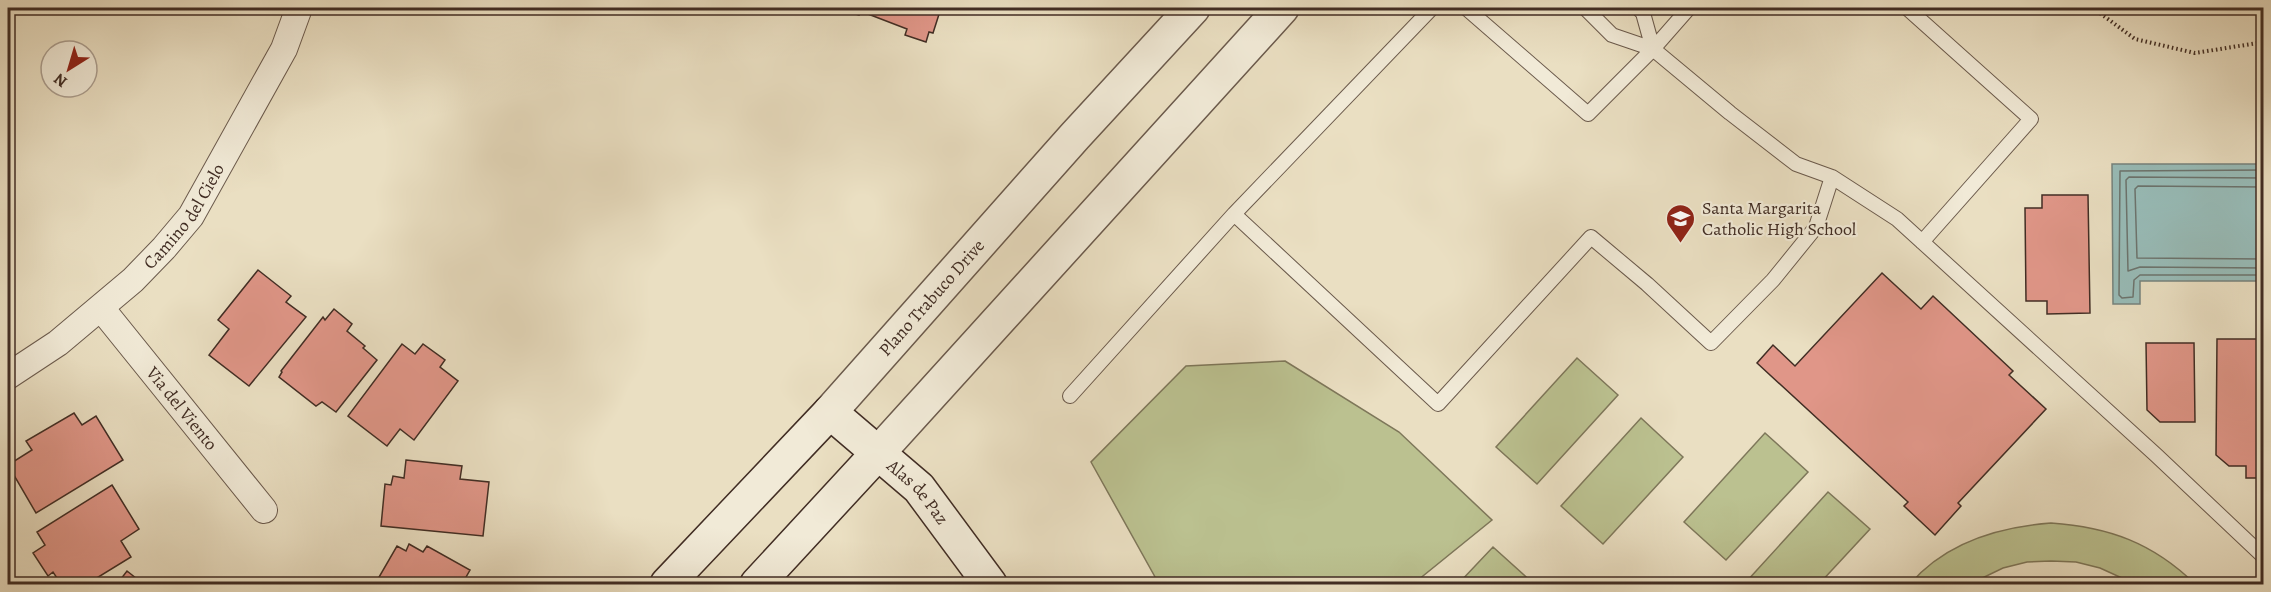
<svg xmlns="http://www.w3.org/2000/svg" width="2271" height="592" font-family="Alegreya,serif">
  <rect width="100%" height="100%" fill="#eadfc2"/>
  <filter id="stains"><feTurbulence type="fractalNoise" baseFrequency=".00333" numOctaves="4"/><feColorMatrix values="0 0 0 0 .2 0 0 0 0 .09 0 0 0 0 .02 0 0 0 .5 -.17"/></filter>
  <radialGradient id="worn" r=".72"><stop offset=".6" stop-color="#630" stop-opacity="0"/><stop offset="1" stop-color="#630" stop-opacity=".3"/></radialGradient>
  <path fill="#bbc190" stroke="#7e775a" stroke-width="1.5" d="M1577,358L1618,395L1537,484L1496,447Z
    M1285,361L1399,432L1492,520L1413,584H1159L1091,462L1186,366Z
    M1641,418L1683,457L1603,544L1561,506Z
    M1765,433L1808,472L1726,560L1684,522Z
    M1828,492L1870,529L1819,584H1751L1747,581Z
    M2051,523C2109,527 2153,543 2195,584H2135L2100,568L2076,562L2051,561L2027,562L2003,568L1970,584H1910C1945,543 1999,527 2051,523Z
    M1493,547L1534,584H1458Z"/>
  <path fill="#98bcb8" stroke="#75837d" stroke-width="1.5" d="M2112,164H2263V281H2140V304H2113Z"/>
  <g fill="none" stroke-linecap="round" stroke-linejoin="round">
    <path stroke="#6c746e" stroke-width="1.5" d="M2264,170L2120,171L2119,295L2122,298L2133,297L2134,280L2140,275H2264
      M2264,178L2129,177L2126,180L2128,271L2140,267L2264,268
      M2264,187L2138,186L2135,189L2137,258L2264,259"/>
  </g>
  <path fill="#e09688" stroke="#412d24" stroke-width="1.5" d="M835,8H861L859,15Z
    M870,8H941L933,33L929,32L926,42L905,35L907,29L868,14Z
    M2042,195H2088L2090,313L2047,314V301H2026L2025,208H2042Z
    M258,270L291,296L286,302L306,317L249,386L209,355L229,329L218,320Z
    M1882,273L1921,309L1933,296L2013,371L2009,375L2046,409L1958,503L1961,506L1935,535L1904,506L1908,502L1757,363L1773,345L1795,366Z
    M334,309L352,324L347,331L365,346L363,348L377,360L336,412L322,402L316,406L279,377L282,372L281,371L323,317L325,320Z
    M2217,339H2264V478H2246V466H2229L2216,455Z
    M2146,343H2194L2195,422H2160L2147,410Z
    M402,344L415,354L423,344L445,360L440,367L458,381L414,440L400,429L387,446L348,416Z
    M74,413L82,425L96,416L123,460L36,513L8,465L32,450L26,441Z
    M406,460L462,466L460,479L489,482L483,536L381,526L385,484L391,485L393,476L404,478Z
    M112,485L139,529L121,541L131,557L87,584H61L53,572L48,576L33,553L45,545L37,532Z
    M409,544L423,552L427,546L470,570L462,584H375L397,546L406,551Z
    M127,571L141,582L145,578L154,584H117Z"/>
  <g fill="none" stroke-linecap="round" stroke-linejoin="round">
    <defs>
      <path id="service" d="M1432,8L1234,214L1438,404L1591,237L1647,284L1711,343L1773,280L1816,227L1832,177
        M1466,8L1588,114L1653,49L1689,8
        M1585,8L1612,35L1653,49L1730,113L1796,164L1832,177L1897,219L2156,455L2264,557
        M1638,8L1643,13L1653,49
        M1907,8L2031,119L1922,242
        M1070,396L1234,214"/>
      <g id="minor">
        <path id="s1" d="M101,308L264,510"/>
        <path id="s2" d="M8,376L58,343L133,280L164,248L191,216L284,49L299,8"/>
      </g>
      <g id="tertiary">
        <path id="s3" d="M830,412L1075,136L1193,8"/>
        <path d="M878,453L1282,8"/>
      </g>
      <g id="secondary">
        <path id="s4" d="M667,584L830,412L919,488L990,584"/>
        <path d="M757,584L878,453"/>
      </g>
    </defs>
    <use href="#service" stroke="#6b5a4c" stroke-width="16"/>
    <use href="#minor" stroke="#6b5a4c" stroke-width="28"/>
    <use href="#tertiary" stroke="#6b5a4c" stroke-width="36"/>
    <use href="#secondary" stroke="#412d24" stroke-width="36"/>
    <path stroke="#412d24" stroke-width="4" stroke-dasharray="1.5 3" stroke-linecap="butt" d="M2093,8L2135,39L2195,53L2264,42"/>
    <use href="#service" stroke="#f1ead7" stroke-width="14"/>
    <use href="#minor" stroke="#f1ead7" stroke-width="26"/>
    <use href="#tertiary" stroke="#f1ead7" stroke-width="33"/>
    <use href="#secondary" stroke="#f1ead7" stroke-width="33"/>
  </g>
  <defs>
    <symbol id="school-pin" viewBox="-11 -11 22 30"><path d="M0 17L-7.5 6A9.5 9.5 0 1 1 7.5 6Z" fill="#8f2418" stroke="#f1ead7"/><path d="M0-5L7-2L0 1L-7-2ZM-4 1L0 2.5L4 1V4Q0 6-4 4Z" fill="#fff"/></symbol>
  </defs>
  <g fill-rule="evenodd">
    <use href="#school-pin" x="1664" y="202" width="33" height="45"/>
  </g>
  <g text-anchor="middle" stroke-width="4.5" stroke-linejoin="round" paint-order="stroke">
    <g font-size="18" fill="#412d24" stroke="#f1ead7" text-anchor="start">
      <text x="1702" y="214">Santa Margarita<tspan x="1702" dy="21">Catholic High School</tspan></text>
    </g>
    <g font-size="18" fill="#412d24" stroke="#f1ead7">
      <text dy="6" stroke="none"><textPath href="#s2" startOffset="240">Camino del Cielo</textPath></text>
      <text dy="6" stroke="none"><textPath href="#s3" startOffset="153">Plano Trabuco Drive</textPath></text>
      <text dy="6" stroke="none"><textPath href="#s1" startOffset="129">Via del Viento</textPath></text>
      <text dy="6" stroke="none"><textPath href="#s4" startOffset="356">Alas de Paz</textPath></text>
    </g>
  </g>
  <rect width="2271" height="592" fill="none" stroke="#eadfc2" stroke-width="30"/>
  <rect x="9" y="9" width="2253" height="574" fill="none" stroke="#412d24" stroke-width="3"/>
  <rect x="15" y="15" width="2241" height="562" fill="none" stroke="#412d24" stroke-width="1.5"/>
  <g transform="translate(69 69) rotate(217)"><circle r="28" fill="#f1ead7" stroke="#ab9e8f" stroke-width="1.5"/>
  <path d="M0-4.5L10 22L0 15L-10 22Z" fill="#8f2418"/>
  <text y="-9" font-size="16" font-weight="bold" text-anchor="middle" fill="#412d24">N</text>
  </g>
  <rect width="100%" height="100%" filter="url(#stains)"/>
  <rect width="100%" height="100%" fill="url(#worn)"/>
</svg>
